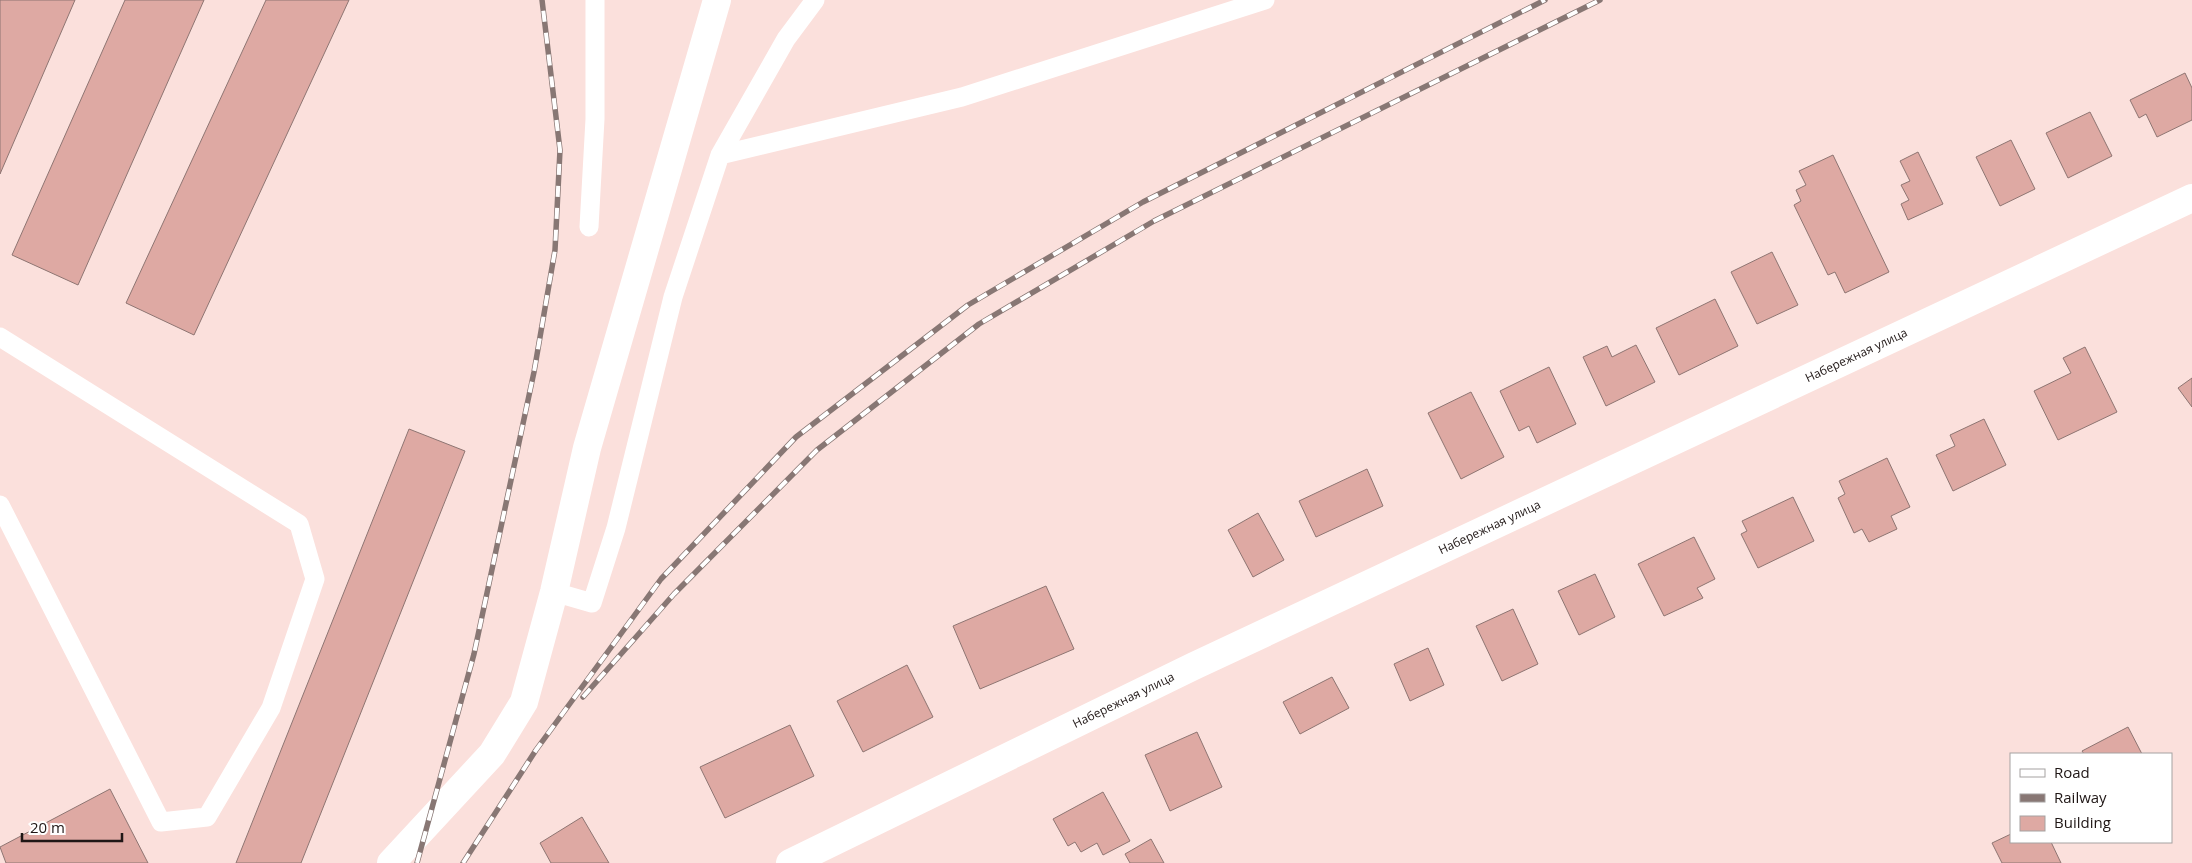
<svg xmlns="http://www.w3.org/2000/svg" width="2192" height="863" font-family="'Open Sans',sans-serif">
  <rect width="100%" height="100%" fill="#fbe0dc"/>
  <path fill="#dea9a3" stroke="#8e7572" d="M0,0H75L0,174Z
    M125,0H204L78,285L12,255Z
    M266,0H349L194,335L126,303Z
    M2185,73L2192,88V120L2157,137L2146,114L2139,118L2130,100Z
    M2090,112L2112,156L2068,178L2046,133Z
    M2011,140L2035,189L2000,206L1976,157Z
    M1918,152L1943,204L1908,220L1901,204L1909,200L1901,185L1910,181L1900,161Z
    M1833,155L1889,272L1845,293L1835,272L1828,275L1794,205L1801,201L1796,190L1806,185L1799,171Z
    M1772,252L1798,305L1757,324L1731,272Z
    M1715,299L1738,346L1679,375L1656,328Z
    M1636,345L1655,382L1606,406L1583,357L1607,346L1612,357Z
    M2085,347L2117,412L2058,440L2034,391L2071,373L2063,358Z
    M1549,367L1576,424L1537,443L1529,426L1519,431L1500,391Z
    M2192,378V407L2178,388Z
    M1471,392L1504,457L1461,479L1428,413Z
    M1984,419L2006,465L1953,491L1936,455L1955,446L1950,435Z
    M409,429L465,451L301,863H236Z
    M1887,458L1910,507L1891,516L1897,529L1869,542L1862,529L1854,533L1838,498L1845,494L1839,481Z
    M1367,469L1383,506L1316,537L1299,501Z
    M1793,497L1814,541L1758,568L1741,534L1747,531L1742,521Z
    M1258,513L1284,560L1253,577L1228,530Z
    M1694,537L1715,579L1697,588L1703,598L1664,616L1638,564Z
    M1595,574L1615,617L1579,635L1558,591Z
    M1046,586L1074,649L980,689L953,626Z
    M1513,609L1538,664L1502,681L1476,626Z
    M1428,648L1444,685L1410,701L1394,664Z
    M907,665L933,717L863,752L837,701Z
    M1332,677L1349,708L1300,734L1283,702Z
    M790,725L814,776L725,818L700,767Z
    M2128,727L2142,754H2084L2082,751Z
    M1197,732L1222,787L1170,811L1145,755Z
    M110,789L148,863H6L0,847Z
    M1103,792L1130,841L1103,855L1097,843L1081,852L1075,842L1068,846L1053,819Z
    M582,817L609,863H551L540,843Z
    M2011,834V842H2051L2061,863H2002L1992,843Z
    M1151,839L1164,863H1130L1125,854Z"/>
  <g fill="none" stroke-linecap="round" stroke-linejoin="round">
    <path stroke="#fff" stroke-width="19" d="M720,155L962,97L1265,0
      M589,227L595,119V0
      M0,337L299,524L315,579L271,708L207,817L161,822L0,505
      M554,592L592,603L616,528L673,297L720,155L786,39L815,0"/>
    <g stroke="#fff" stroke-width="28">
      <path d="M391,863L492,754L524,702L554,592L587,448L717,0"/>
      <path id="s1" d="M790,863L1194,666L2192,198"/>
    </g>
    <defs>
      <path id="rail" d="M583,697L674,594L817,450L979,324L1154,221L1600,0
        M417,863L474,654L534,372L555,250L560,150L542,0
        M463,863L536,750L661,579L796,437L968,305L1143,202L1545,0"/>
    </defs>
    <use href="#rail" stroke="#887774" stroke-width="5.5"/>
    <use href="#rail" stroke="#fff" stroke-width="4" stroke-dasharray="11" stroke-linecap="butt"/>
  </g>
  <g text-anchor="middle" stroke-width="4" stroke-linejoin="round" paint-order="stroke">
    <g font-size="12" fill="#1f1615" stroke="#fff">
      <text dy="4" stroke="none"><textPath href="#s1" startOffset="1181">Набережная улица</textPath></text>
      <text dy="4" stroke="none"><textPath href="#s1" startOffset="776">Набережная улица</textPath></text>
      <text dy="4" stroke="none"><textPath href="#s1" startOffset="371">Набережная улица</textPath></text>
    </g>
  </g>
  <rect x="2010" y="753" width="162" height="90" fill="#ffffff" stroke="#a5a2a1"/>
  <rect x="2020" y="769" width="25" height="8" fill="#ffffff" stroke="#a5a2a1"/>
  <text x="2054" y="778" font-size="15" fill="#1f1615">Road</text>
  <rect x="2020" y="794" width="25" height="8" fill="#887774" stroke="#a5a2a1"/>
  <text x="2054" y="803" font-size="15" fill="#1f1615">Railway</text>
  <rect x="2020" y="816" width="25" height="15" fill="#dea9a3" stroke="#a5a2a1"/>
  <text x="2054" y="828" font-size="15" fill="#1f1615">Building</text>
  <path d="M22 833v8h100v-8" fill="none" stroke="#1f1615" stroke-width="2.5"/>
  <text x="30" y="833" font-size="15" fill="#1f1615" stroke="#ffffff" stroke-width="4" paint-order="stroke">20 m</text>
</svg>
